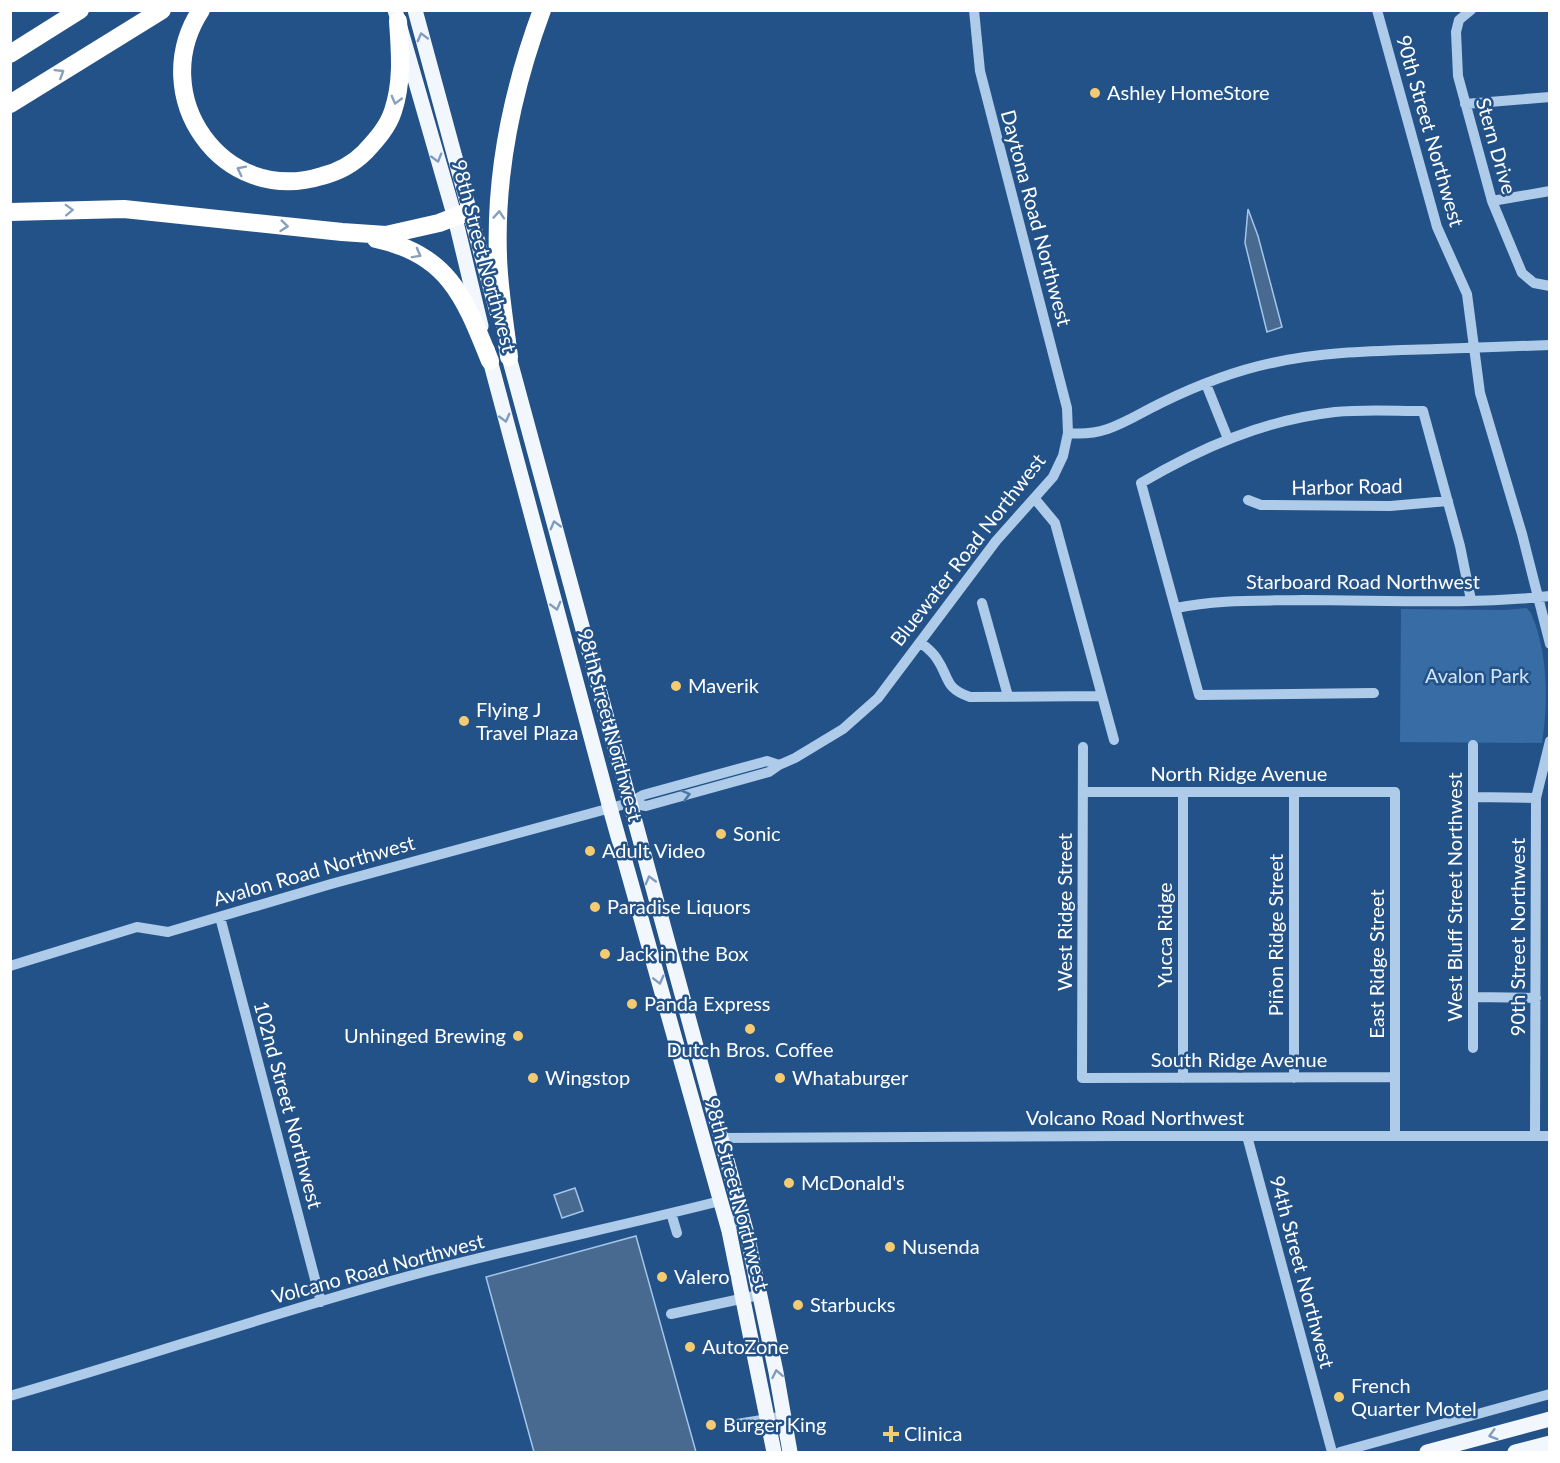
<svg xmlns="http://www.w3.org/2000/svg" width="1560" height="1463" font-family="Lato,sans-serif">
  <rect width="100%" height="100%" fill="#235288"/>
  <path fill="#376ca5" d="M1526,608C1532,612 1532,617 1535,623C1548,662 1548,703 1542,743L1400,742L1401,609L1505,610Z"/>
  <path fill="#496a90" stroke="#a2c6ea" stroke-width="1.5" d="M1248,209L1258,236L1282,327L1267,332L1245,243Z
    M575,1188L583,1211L562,1218L554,1195Z
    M636,1236L696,1452H534L486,1277Z"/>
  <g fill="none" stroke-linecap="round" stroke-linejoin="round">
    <path stroke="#aecbe9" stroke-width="10" d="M974,10L980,71L1067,408L1068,433
      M1377,10L1437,227L1467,294L1480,393L1522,534L1550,644
      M1471,10L1459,20L1456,32L1458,76L1492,201L1522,273L1534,283L1550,286
      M1465,104L1550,97
      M1492,201L1550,191
      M1206,384L1228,439
      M1035,499L1055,523L1114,740
      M1248,500L1261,505L1390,506L1448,501
      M982,603L1008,696
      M1176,608C1218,599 1261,601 1303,600C1385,600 1468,605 1550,596
      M920,642C926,647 933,652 937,659C950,678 944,688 970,697L1102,696
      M1374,693L1199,695L1141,483C1202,447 1265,420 1335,412C1364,409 1394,411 1423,411L1460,546L1471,600
      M1083,747L1082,1078L1395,1077
      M779,765L795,758L843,729L878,698L996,541L1053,477L1063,456L1068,433C1107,437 1128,419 1161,403C1196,386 1234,371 1272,363C1326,351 1381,351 1436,349C1474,348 1512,346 1550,345
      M1083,792H1395V1136
      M1183,792V1078
      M1474,797L1536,798
      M220,917L321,1302
      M10,966L137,927L168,932L331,884L629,803L643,795L767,761L779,765L769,772L646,806L629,803
      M1474,997L1536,998
      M1473,1048V745
      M1294,1078V792
      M1247,1136L1332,1452
      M1535,1136L1536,798L1550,741
      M721,1138L1125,1136H1550
      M671,1213L677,1233
      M671,1314L759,1295
      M10,1396C149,1356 285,1309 424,1272C522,1246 622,1226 720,1201L733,1225L745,1227
      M737,1424L785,1416
      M1340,1452L1550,1394"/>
    <path stroke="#f2f7fe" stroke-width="15" d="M395,10L455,218L481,326
      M415,10L497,312
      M506,346L747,1234L776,1372L790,1452
      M487,349L610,808L729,1231L774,1452
      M1427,1452L1550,1419
      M1515,1452L1550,1443"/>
    <path stroke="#fff" stroke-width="18" d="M201,10C145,95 222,207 322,176C338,172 353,164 365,152C376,140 388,127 393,111C403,81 400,51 398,21
      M10,54L80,10
      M10,104L162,10
      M10,212L124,209L342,232L386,235L439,223L470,211
      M376,239C449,254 465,299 490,361
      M509,357C505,324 499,290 498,257C495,174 513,88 542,10"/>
  </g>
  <defs><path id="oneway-chevron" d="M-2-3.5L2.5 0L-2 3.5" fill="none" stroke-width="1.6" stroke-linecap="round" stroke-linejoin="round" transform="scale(1.5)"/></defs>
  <g stroke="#809cbd">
    <use href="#oneway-chevron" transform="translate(422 37) rotate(-105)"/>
    <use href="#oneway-chevron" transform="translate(437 158) rotate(74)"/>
    <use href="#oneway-chevron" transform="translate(505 418) rotate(75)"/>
    <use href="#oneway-chevron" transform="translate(555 525) rotate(-105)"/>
    <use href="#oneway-chevron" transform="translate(556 606) rotate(75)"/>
    <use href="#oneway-chevron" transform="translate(650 880) rotate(-105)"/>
    <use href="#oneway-chevron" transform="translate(659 980) rotate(76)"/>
    <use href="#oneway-chevron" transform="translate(777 1374) rotate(-101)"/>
    <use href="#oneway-chevron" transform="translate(1493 1435) rotate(164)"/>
  </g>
  <g stroke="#86a0be">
    <use href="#oneway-chevron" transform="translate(60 73) rotate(-32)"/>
    <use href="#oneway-chevron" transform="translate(396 100) rotate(105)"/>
    <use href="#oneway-chevron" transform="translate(241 170) rotate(-153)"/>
    <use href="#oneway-chevron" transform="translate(69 210) rotate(-2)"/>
    <use href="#oneway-chevron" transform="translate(499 215) rotate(-86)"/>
    <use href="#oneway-chevron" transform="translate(284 226) rotate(6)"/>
    <use href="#oneway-chevron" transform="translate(417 254) rotate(29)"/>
  </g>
  <use stroke="#4d76a5" href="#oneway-chevron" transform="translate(686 795) rotate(-15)"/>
  <g fill="#f5cb71" stroke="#235288" stroke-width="2">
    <circle cx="1095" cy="93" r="6"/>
    <circle cx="676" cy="686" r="6"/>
    <circle cx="464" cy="721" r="6"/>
    <circle cx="721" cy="834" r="6"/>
    <circle cx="590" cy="851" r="6"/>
    <circle cx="595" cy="907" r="6"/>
    <circle cx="605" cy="954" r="6"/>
    <circle cx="632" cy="1004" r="6"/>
    <circle cx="750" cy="1029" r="6"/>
    <circle cx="518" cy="1036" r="6"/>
    <circle cx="533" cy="1078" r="6"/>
    <circle cx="780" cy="1078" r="6"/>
    <circle cx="789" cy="1183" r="6"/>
    <circle cx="890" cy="1247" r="6"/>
    <circle cx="662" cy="1277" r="6"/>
    <circle cx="798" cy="1305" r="6"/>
    <circle cx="690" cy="1347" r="6"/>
    <circle cx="1339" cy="1397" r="6"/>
    <circle cx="711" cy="1425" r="6"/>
    <path d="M888 1425h6v6h6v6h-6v6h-6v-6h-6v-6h6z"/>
  </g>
  <g text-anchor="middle" stroke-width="5" stroke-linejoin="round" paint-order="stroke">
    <g font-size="20" fill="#fff" stroke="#235288" text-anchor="start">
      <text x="1107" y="100">Ashley HomeStore</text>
      <text x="688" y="693">Maverik</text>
      <text x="476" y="717">Flying J<tspan x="476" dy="23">Travel Plaza</tspan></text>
      <text x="733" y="841">Sonic</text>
      <text x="602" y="858">Adult Video</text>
      <text x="607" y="914">Paradise Liquors</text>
      <text x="617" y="961">Jack in the Box</text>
      <text x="644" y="1011">Panda Express</text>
      <text x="506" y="1043" text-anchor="end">Unhinged Brewing</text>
      <text x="750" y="1057" text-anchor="middle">Dutch Bros. Coffee</text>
      <text x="545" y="1085">Wingstop</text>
      <text x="792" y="1085">Whataburger</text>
      <text x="801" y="1190">McDonald's</text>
      <text x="902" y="1254">Nusenda</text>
      <text x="674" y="1284">Valero</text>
      <text x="810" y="1312">Starbucks</text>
      <text x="702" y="1354">AutoZone</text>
      <text x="1351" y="1393">French<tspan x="1351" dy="23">Quarter Motel</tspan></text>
      <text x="723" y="1432">Burger King</text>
      <text x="904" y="1441">Clinica</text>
    </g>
    <g font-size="20" fill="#fff" stroke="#235288">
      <text transform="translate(1430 131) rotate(74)" y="7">90th Street Northwest</text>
      <text transform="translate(1496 146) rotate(74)" y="7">Stern Drive</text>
      <text transform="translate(1036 218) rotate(75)" y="7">Daytona Road Northwest</text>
      <text transform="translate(484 256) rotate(75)" y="7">98th Street Northwest</text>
      <text transform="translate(1347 487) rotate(-1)" y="7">Harbor Road</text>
      <text transform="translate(968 550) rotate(-52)" y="7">Bluewater Road Northwest</text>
      <text x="1363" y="589">Starboard Road Northwest</text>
      <text transform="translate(610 725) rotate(75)" y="7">98th Street Northwest</text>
      <text x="1239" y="781">North Ridge Avenue</text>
      <text transform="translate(314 871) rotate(-16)" y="7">Avalon Road Northwest</text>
      <text transform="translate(1455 897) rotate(-90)" y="7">West Bluff Street Northwest</text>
      <text transform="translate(1065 912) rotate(-90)" y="7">West Ridge Street</text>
      <text transform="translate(1165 935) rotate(-90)" y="7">Yucca Ridge</text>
      <text transform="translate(1276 935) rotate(-90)" y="7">Piñon Ridge Street</text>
      <text transform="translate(1518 937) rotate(-90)" y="7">90th Street Northwest</text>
      <text transform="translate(1377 964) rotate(-90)" y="7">East Ridge Street</text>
      <text x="1239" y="1067">South Ridge Avenue</text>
      <text transform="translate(288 1105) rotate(75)" y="7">102nd Street Northwest</text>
      <text x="1135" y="1125">Volcano Road Northwest</text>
      <text transform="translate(737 1194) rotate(75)" y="7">98th Street Northwest</text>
      <text transform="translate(378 1269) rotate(-15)" y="7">Volcano Road Northwest</text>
      <text transform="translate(1302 1272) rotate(75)" y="7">94th Street Northwest</text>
    </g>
    <g font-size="20" fill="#d2e4f7" stroke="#235288">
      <text x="1477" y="683">Avalon Park</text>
    </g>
  </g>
  <rect width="1560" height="1463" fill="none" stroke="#ffffff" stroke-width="24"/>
</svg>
